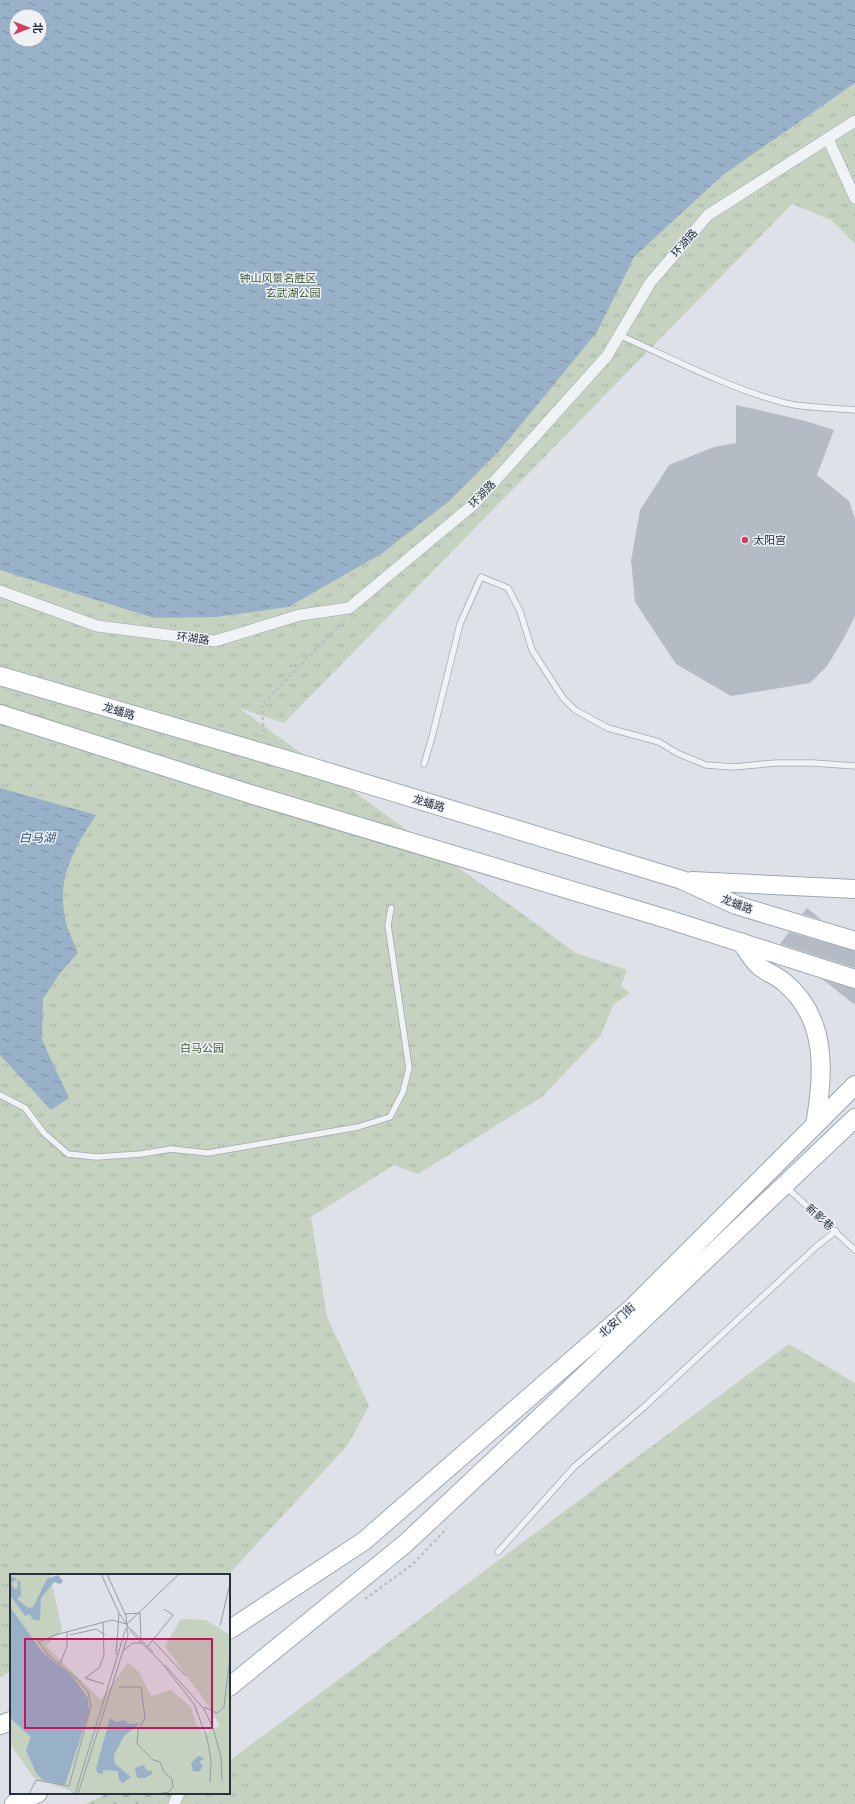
<svg xmlns="http://www.w3.org/2000/svg" width="855" height="1804" font-family="Montserrat,'Noto Sans SC',sans-serif">
  <defs>
    <pattern id="forest-firs" width="22" height="20" patternUnits="userSpaceOnUse"><rect width="22" height="20" fill="#c4d2bf"/><path d="M5 1l3.5 6h-7zM16 11l3.5 6h-7z" fill="#a8b5a5"/></pattern>
    <pattern id="park-tufts" width="24" height="20" patternUnits="userSpaceOnUse"><rect width="24" height="20" fill="#c4d2bf"/><path d="M3 7l-1-3M5 7V3M7 7l1-3M15 17l-1-3M17 17v-4M19 17l1-3" fill="none" stroke="#a8b5a5"/></pattern>
    <pattern id="water-ripples" width="26" height="14" patternUnits="userSpaceOnUse"><rect width="26" height="14" fill="#98b1c9"/><path d="M2 4q2-2 4 0t4 0M15 11q2-2 4 0t4 0" fill="none" stroke="#7c90a5"/></pattern>
  </defs>
  <rect width="100%" height="100%" fill="#dee2e8"/>
  <path fill="url(#forest-firs)" d="M109,1793H229L275,1804H85Z"/>
  <path fill="url(#park-tufts)" fill-rule="evenodd" d="M0,0H855V244L831,220L792,204L284,723L239,708L576,953L627,970L621,986L630,993L613,1005L601,1035L542,1097L418,1174L394,1165L311,1217L327,1317L369,1406L347,1446L228,1575H11V1671L0,1678ZM16,16H40V40H16Z
    M789,1344L855,1383V1804H156L175,1793H229V1761Z"/>
  <path fill="url(#water-ripples)" fill-rule="evenodd" d="M0,0H855V83L723,175L634,257L597,332L500,450L448,502L381,554L288,607L216,617L154,618L0,570ZM16,16H40V40H16Z
    M0,788L96,815C74,849 57,876 65,918C67,930 74,942 78,953L60,973L43,999L42,1040L69,1098L51,1110L0,1055Z"/>
  <path fill="#b5bbc4" d="M736,405L802,420L834,430L817,475L849,501L855,519V616L844,638L827,666L810,683L731,696L676,664L635,602L631,561L640,510L669,465L714,447L736,443Z
    M807,908L822,920L802,914Z
    M789,932L855,951V968L780,944Z
    M822,979L855,989V1005Z"/>
  <g fill="none" stroke-linecap="round" stroke-linejoin="round">
    <defs>
      <path id="lane" d="M619,335C673,359 728,388 785,403C806,408 833,408 855,410
        M424,764L432,737L460,624L481,577L508,588L520,611L532,650L563,698L575,710L608,728L659,742L677,753L706,765L733,767L776,763H813L855,766
        M0,1095L25,1108L44,1133L68,1154L97,1157L141,1154L171,1149L208,1153L358,1127L390,1117L403,1092L409,1068L388,925L391,908
        M786,1187L855,1250
        M498,1552L574,1467L644,1407L817,1246L836,1231"/>
      <path id="street" d="M828,139L855,198
        M0,591L97,626L215,641L300,615L349,608L474,504L607,356L650,283L708,215L855,121
        M174,1804L179,1793"/>
      <path id="primary" d="M0,676L311,767L682,880L736,905L855,941
        M0,714L250,794L667,919L855,979
        M692,881L855,889
        M741,942C747,950 752,960 759,966C767,973 778,976 785,983C828,1019 824,1075 815,1125
        M229,1630L364,1541L633,1307L855,1085
        M229,1687L406,1543L551,1407L855,1118
        M0,1725L11,1721
        M14,1804L38,1793"/>
    </defs>
    <use href="#lane" stroke="#a3a9b2" stroke-width="7"/>
    <use href="#street" stroke="#a3a9b2" stroke-width="12"/>
    <use href="#primary" stroke="#9da7b3" stroke-width="20"/>
    <path stroke="#bcc0c6" stroke-width="2.5" stroke-dasharray="3 3" stroke-linecap="butt" d="M264,738L262,705L344,620
      M365,1599L413,1564L447,1528"/>
    <use href="#lane" stroke="#f0f3f6" stroke-width="5.5"/>
    <use href="#street" stroke="#f0f3f6" stroke-width="11"/>
    <use href="#primary" stroke="#fff" stroke-width="18"/>
  </g>
  <circle fill="#d0405b" stroke="#edf1f5" stroke-width="1.5" cx="745" cy="540" r="4"/>
  <g text-anchor="middle" stroke-width="3" stroke-linejoin="round" paint-order="stroke">
    <g font-size="11" fill="#27303f" stroke="#edf1f5">
      <text transform="translate(684 243) rotate(-49)" y="4">环湖路</text>
      <text transform="translate(482 494) rotate(-46)" y="4">环湖路</text>
      <text transform="translate(193 638) rotate(7)" y="4">环湖路</text>
      <text transform="translate(119 711) rotate(17)" y="4">龙蟠路</text>
      <text transform="translate(429 803) rotate(17)" y="4">龙蟠路</text>
      <text transform="translate(737 904) rotate(21)" y="4">龙蟠路</text>
      <text transform="translate(820 1217) rotate(42)" y="4">新影巷</text>
      <text transform="translate(617 1320) rotate(-42)" y="4">北安门街</text>
    </g>
    <g font-size="11" fill="#3d5a34" stroke="#edf1f5">
      <text x="278" y="282">钟山风景名胜区</text>
      <text x="293" y="297">玄武湖公园</text>
      <text x="202" y="1052">白马公园</text>
    </g>
    <g font-size="11" fill="#27303f" stroke="#edf1f5" text-anchor="start">
      <text x="753" y="544">太阳宫</text>
    </g>
    <g font-size="12" font-style="italic" fill="#305173" stroke="#edf1f5">
      <text x="37" y="842">白马湖</text>
    </g>
  </g>
  <g transform="translate(10 1574)">
    <rect width="220" height="220" fill="#dee2e8"/>
    <path d="M0,0H40L52,56L36,72L90,125L89,128L118,89L129,98L141,122L161,116L181,133L186,149L193,159L210,152L198,131L155,72L171,45L196,46L220,61V220H63L59,216L24,204L0,170Z" fill="#c4d2bf"/>
    <path d="M48,1L53,7L50,10L44,8L31,24L30,46H24L19,40L15,42L0,21V2L7,5L1,9L4,15L8,14L7,6L10,7L11,21L7,25L18,34L23,33L37,5ZM0,33L33,79L62,102L78,124L79,138L55,211L33,206L26,199L16,176L21,163L0,144ZM100,144L107,148L114,146L119,150L130,149L114,162L104,181L105,190L121,203L113,209L109,206L108,197L93,196V200L88,199L86,195ZM188,182L194,184L189,188L193,192L189,198L183,197L181,189ZM134,191L136,196L142,197V200L135,204H127L125,194Z" fill="#98b1c9"/>
    <path fill="none" stroke="#959ba4" stroke-width="1" d="M91,0L109,39L123,60L151,88L184,130L197,164L201,186L200,208M115,40L130,39L131,65M93,48L94,81L89,94L75,104L94,110M117,50L169,0M210,52L219,13M121,55L143,78M60,61L86,55L95,61M143,67L176,102M29,68L45,61L102,46L116,50M138,72L163,41L154,35M114,76L123,69H132M106,81L109,39M50,90L57,72V58M155,91L194,135L203,154L211,183L212,207M109,113H131L135,144L128,156L127,170L143,186L150,188L154,198L162,205L163,213L159,218L148,220M194,133L207,139L214,133M214,133L220,84M19,220L26,206L59,212L81,132L78,118L67,105L37,80L27,65M65,220L116,54M68,220L118,61L116,42L97,0"/>
    <path fill="#c2185b" fill-opacity="0.15" stroke="#c2185b" stroke-width="2" d="M15,65H202V154H15Z"/>
    <rect width="220" height="220" fill="none" stroke="#27303f" stroke-width="2"/>
  </g>
  <g transform="translate(28 28) rotate(90)"><circle r="19" fill="#edf1f5" stroke="#9ea4ac"/>
  <path d="M0-3L7 15L0 10L-7 15Z" fill="#d0405b"/>
  <text y="-6" font-size="11" font-weight="bold" text-anchor="middle" fill="#27303f">北</text>
  </g>
</svg>
